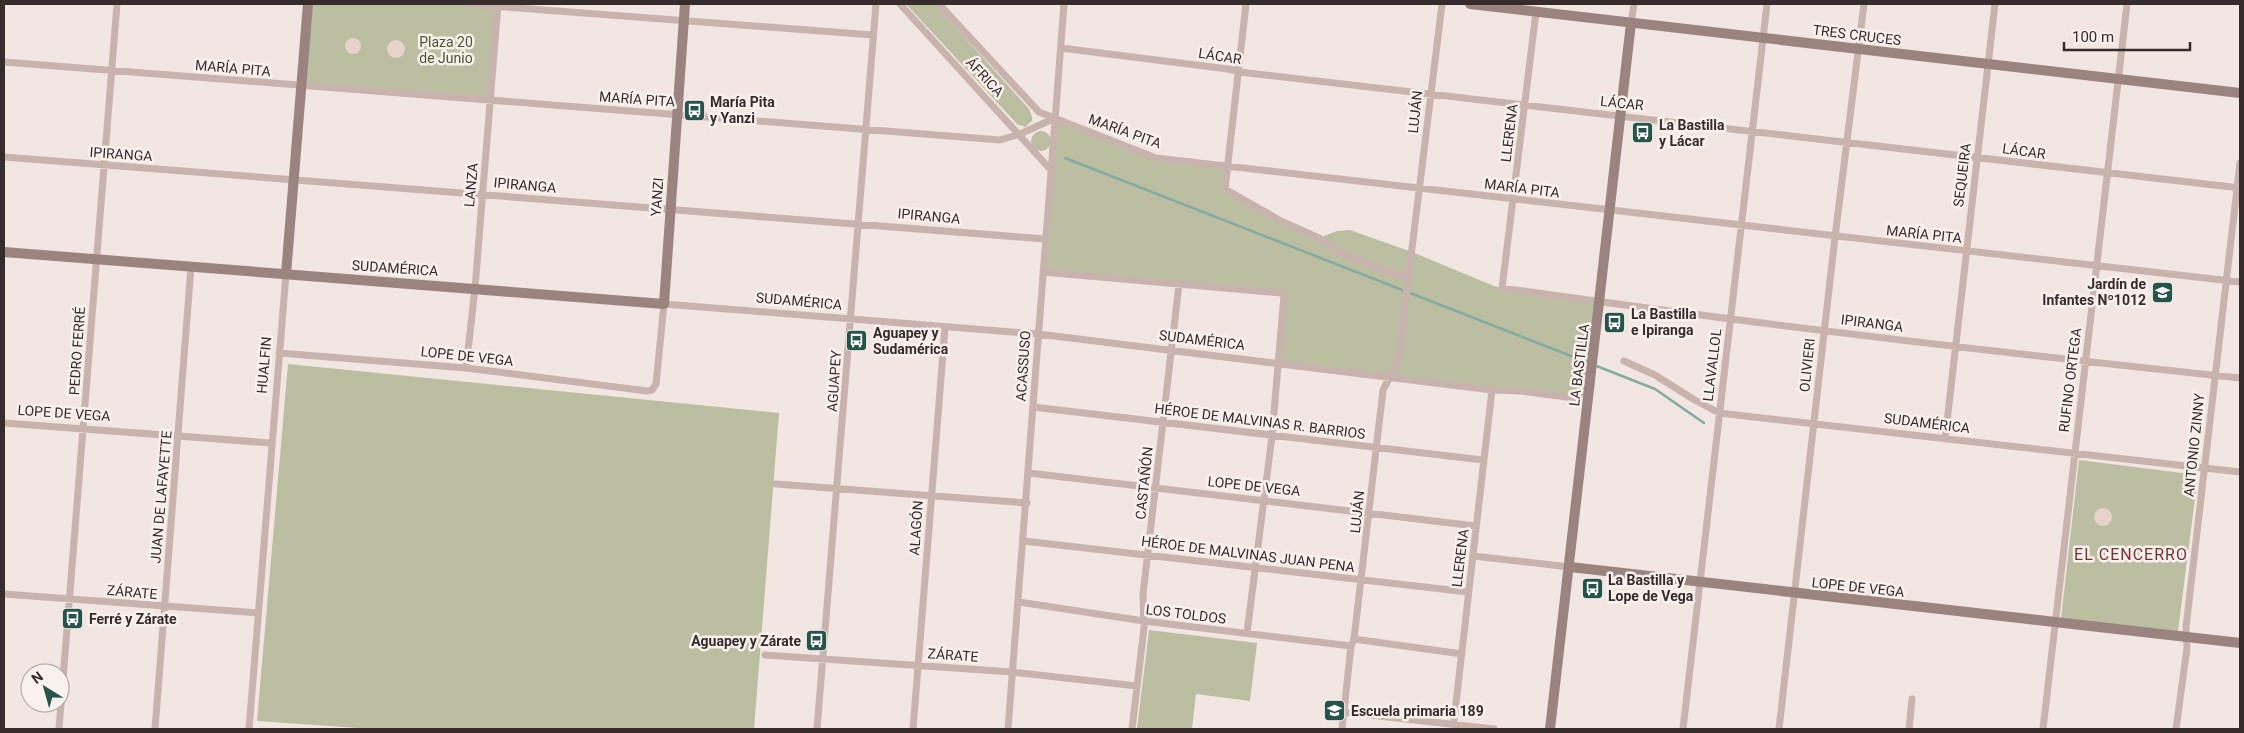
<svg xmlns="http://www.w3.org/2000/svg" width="2244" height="733" font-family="Roboto,sans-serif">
  <rect width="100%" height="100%" fill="#f1e6e1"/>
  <path fill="#bcbea2" d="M308,4H466L498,6L490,101L301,86Z
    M906,4H935L1029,109L1032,117V121L1025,127L1017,124Z
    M1055,118L1147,156L1228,165L1225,189L1319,238L1337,231L1350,230L1412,252L1494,286L1601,302L1589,400L1278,363L1284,295L1043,272Z
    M1031 141a10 10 0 1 1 20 0a10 10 0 1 1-20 0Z
    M288,364L779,413L754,729H372L257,721Z
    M2079,460L2198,475L2178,631L2061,619Z
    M1149,630L1257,643L1250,701L1196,694L1192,729H1137Z"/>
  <path fill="#e7d3ca" d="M345 46a8 8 0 1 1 16 0a8 8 0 1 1-16 0Z
    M387 49a9 9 0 1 1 18 0a9 9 0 1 1-18 0Z
    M2094 517a9 9 0 1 1 18 0a9 9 0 1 1-18 0Z"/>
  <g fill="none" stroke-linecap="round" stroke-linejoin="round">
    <path stroke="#83aba2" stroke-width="2.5" d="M1065,158L1589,363
      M1594,365L1655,389L1704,423"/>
    <path stroke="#c8b3ae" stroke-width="7" d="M466,4L873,35
      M900,4L1050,169
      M939,4L1039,112L1156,158L2240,282
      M1246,4L1225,189L1281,221L1319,238L1343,254L1392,273L1408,276
      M1536,12L1502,288C1747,323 1994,352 2240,378
      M1631,23L1634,4
      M1061,48L1228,69L1248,73L2240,188
      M4,62L1000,140L1020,134L1055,118
      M4,157L1045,239
      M1043,272L1281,293L1284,295L1272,436L1247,633
      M279,353L466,368L647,391L652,390L656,384L664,304L1038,334L1492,390L1521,391L1589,400
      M1624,361L1655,375L1693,399L1719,413L2240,472
      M466,368L475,288L498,4
      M1033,407L1483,460
      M4,423L271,443
      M1945,439L1995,4
      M1029,473L1476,526
      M776,484L1027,503
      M1024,541L1468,592
      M1473,556L1570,567
      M4,594L258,613
      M1019,602L1144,621L1351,646
      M1354,639L1462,654
      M765,655L1012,672L1137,686
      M1343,712L1494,729
      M59,729L117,4
      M155,729L191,267
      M249,729L286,274
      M817,729L876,4
      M913,729L945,328
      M1008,729L1064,4
      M1132,729L1144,628L1143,594L1179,284
      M1342,729L1351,646L1354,639L1383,390L1398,362L1442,4
      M1453,729L1492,390
      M1683,729L1767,4
      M1779,729L1835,237L1864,4
      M1909,729L1912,699
      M2043,729L2127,4
      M2176,729L2187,648L2186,627L2240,163"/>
    <path stroke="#9b8380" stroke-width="10" d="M1470,4L2240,93
      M4,252L664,304L685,4
      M286,274L308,4
      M1570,567L2240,643
      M1550,729L1631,23"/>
  </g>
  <defs>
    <symbol id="bus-square" viewBox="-11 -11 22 22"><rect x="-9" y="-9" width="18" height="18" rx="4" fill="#26544c" stroke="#f9f1ed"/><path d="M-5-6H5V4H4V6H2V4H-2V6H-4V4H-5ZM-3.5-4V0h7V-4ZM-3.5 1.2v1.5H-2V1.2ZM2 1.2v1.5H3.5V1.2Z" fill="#fff"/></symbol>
    <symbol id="school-square" viewBox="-11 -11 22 22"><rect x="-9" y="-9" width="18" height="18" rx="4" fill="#26544c" stroke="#f9f1ed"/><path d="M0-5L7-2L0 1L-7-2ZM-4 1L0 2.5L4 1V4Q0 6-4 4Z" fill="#fff"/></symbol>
  </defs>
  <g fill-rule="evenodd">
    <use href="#bus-square" x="682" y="98" width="25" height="25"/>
    <use href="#bus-square" x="1630" y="120" width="25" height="25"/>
    <use href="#school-square" x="2150" y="280" width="25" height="25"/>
    <use href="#bus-square" x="1602" y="310" width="25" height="25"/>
    <use href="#bus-square" x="844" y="328" width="25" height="25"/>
    <use href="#bus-square" x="1580" y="576" width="25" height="25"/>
    <use href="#bus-square" x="60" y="606" width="25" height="25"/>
    <use href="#bus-square" x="804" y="628" width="25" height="25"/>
    <use href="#school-square" x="1322" y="698" width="25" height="25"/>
  </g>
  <g text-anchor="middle" stroke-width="5" stroke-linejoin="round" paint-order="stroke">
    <g font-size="14" fill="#372c2c" stroke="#f9f1ed">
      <text transform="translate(1857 35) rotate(7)" y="5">TRES CRUCES</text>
      <text transform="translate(1220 56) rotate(9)" y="5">LÁCAR</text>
      <text transform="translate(233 68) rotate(5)" y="5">MARÍA PITA</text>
      <text transform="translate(985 77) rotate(47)" y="5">ÁFRICA</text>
      <text transform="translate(637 99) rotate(4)" y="5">MARÍA PITA</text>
      <text transform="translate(1622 103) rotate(6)" y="5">LÁCAR</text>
      <text transform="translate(1415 112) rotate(-84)" y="5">LUJÁN</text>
      <text transform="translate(1125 131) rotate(20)" y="5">MARÍA PITA</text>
      <text transform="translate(1509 133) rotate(-83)" y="5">LLERENA</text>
      <text transform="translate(2024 151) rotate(8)" y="5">LÁCAR</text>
      <text transform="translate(121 154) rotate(4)" y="5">IPIRANGA</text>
      <text transform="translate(1962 175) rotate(-83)" y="5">SEQUEIRA</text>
      <text transform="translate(471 185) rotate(-85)" y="5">LANZA</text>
      <text transform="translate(525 185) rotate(5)" y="5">IPIRANGA</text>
      <text transform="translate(1522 188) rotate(7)" y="5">MARÍA PITA</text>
      <text transform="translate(657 197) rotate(-86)" y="5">YANZI</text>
      <text transform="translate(929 216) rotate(5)" y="5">IPIRANGA</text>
      <text transform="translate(1924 234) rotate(6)" y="5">MARÍA PITA</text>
      <text transform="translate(395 268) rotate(4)" y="5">SUDAMÉRICA</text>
      <text transform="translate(799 301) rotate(5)" y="5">SUDAMÉRICA</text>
      <text transform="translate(1872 323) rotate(7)" y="5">IPIRANGA</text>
      <text transform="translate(1202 340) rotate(7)" y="5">SUDAMÉRICA</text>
      <text transform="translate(77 351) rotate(-86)" y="5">PEDRO FERRÉ</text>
      <text transform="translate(467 356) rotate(6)" y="5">LOPE DE VEGA</text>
      <text transform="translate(264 365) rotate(-85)" y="5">HUALFIN</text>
      <text transform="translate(1579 365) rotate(-83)" y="5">LA BASTILLA</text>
      <text transform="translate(1712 365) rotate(-83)" y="5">LLAVALLOL</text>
      <text transform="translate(1807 365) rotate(-84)" y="5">OLIVIERI</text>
      <text transform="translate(1023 366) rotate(-86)" y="5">ACASSUSO</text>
      <text transform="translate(2070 380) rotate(-83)" y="5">RUFINO ORTEGA</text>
      <text transform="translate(834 381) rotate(-86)" y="5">AGUAPEY</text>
      <text transform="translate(64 413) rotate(4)" y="5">LOPE DE VEGA</text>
      <text transform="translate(1260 421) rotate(7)" y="5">HÉROE DE MALVINAS R. BARRIOS</text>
      <text transform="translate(1927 423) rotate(7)" y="5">SUDAMÉRICA</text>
      <text transform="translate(2194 445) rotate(-84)" y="5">ANTONIO ZINNY</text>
      <text transform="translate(1144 483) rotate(-84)" y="5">CASTAÑÓN</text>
      <text transform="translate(1254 486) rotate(6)" y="5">LOPE DE VEGA</text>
      <text transform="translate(161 497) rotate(-85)" y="5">JUAN DE LAFAYETTE</text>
      <text transform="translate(1357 512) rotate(-84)" y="5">LUJÁN</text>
      <text transform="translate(916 528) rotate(-86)" y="5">ALAGÓN</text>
      <text transform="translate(1248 554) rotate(7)" y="5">HÉROE DE MALVINAS JUAN PENA</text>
      <text transform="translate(1460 558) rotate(-83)" y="5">LLERENA</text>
      <text transform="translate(1858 587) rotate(6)" y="5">LOPE DE VEGA</text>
      <text transform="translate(132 592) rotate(5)" y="5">ZÁRATE</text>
      <text transform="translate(1186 614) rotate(7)" y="5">LOS TOLDOS</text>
      <text transform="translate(953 655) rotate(4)" y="5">ZÁRATE</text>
    </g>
    <g font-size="14" fill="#4f5332" stroke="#f9f1ed">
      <text x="446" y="47">Plaza 20<tspan x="446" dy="16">de Junio</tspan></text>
    </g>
    <g font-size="14" font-weight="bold" fill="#372c2c" stroke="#f9f1ed" text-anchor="start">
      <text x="710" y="107">María Pita<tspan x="710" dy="16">y Yanzi</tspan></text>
      <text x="1659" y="130">La Bastilla<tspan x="1659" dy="16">y Lácar</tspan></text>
      <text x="2146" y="289" text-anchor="end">Jardín de<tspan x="2146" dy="16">Infantes Nº1012</tspan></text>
      <text x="1631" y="319">La Bastilla<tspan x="1631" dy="16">e Ipiranga</tspan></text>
      <text x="873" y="338">Aguapey y<tspan x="873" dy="16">Sudamérica</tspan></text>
      <text x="1608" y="585">La Bastilla y<tspan x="1608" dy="16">Lope de Vega</tspan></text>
      <text x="89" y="624">Ferré y Zárate</text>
      <text x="801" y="646" text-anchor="end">Aguapey y Zárate</text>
      <text x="1351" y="716">Escuela primaria 189</text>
    </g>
    <g font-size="16" letter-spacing="1" fill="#7d2e2f" stroke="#f9f1ed">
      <text x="2131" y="560">EL CENCERRO</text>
    </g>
  </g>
  <rect width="2244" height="733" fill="none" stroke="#372c2c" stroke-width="10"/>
  <g transform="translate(45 688) rotate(323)"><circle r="24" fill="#f9f1ed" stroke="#aba2a0"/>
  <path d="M0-4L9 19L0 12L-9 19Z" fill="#26544c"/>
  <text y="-8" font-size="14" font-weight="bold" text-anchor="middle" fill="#372c2c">N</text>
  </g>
  <path d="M2064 42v8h126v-8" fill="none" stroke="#372c2c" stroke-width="2.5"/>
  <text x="2072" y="42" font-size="15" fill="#372c2c" stroke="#f9f1ed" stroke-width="4" paint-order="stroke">100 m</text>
</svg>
